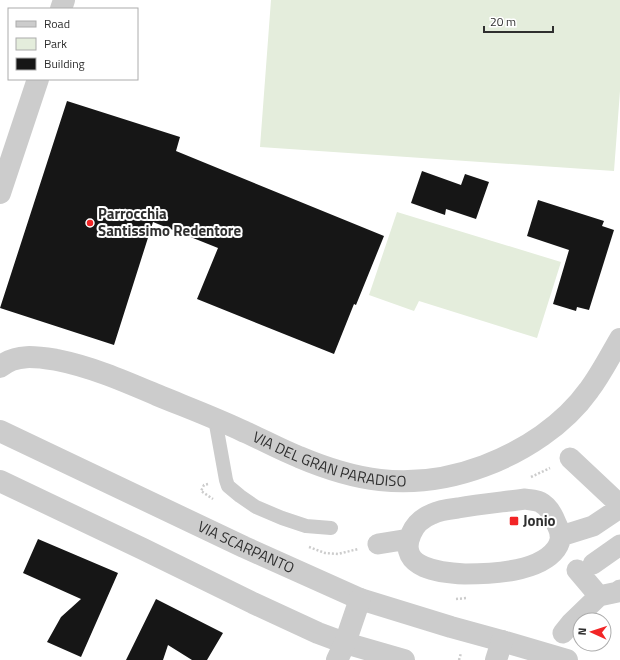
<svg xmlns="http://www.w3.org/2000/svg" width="620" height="660" font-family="'Titillium Web',sans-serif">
  <rect width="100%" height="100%" fill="#fff"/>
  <path fill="#e4eddc" d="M271,0H620V91L614,171L260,147Z
    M397,212L561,262L537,338L419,301L414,311L369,295Z"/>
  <path fill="#161616" d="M67,101L180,137L176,151L384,236L356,305L354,304L334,354L197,299L218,248L153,222L114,345L0,308Z
    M422,171L461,185L465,174L489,182L476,219L446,209L445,215L411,203Z
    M538,200L604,221L602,226L614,230L589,310L577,307L576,311L553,304L569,250L527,236Z
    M38,539L118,573L81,657L47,642L61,617L81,599L23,573Z
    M156,599L223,633L207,660H192L168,645L163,660H126Z"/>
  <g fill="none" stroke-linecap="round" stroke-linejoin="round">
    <path stroke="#ccc" stroke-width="2.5" stroke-dasharray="2 2" stroke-linecap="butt" d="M531,477L550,468
      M208,484L204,485L201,491L213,499
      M309,547L325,553L338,554L358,549
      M456,599L467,598
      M459,660L461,653"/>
    <path stroke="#ccc" stroke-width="14" d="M215,419L226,480L228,486L240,496L256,507L282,518L306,526L331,528"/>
    <path stroke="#ccc" stroke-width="21" d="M570,458L620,505
      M525,499C530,500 535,500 540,502C548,506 553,515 556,523C558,527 560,531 560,535C561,539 559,545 556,549C539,572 492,574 465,574C443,573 396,569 411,534C415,524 422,518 432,514C440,510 450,509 458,508C480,504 503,502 525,499Z
      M561,536L593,526L620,508
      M378,544L409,539
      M593,564L620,545
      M577,570L599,596L618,592L620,590
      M563,633L571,623L599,596"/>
    <g stroke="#ccc" stroke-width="22">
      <path d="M61,9L64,0"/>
      <path d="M0,193L38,79"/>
      <path id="s1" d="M0,367C16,353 38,357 57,360C92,367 124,381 157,395C186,407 216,418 245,432C263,440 281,450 299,457C325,468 353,477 380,480C415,484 452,478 484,466C524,451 564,425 589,390C601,374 610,356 620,339"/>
      <path id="s2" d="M0,431L244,547L360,599L451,627L502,641L567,660"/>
      <path d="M0,481L143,549L253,603L318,633L345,643L404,660"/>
      <path d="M337,660L345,643L360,599"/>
      <path d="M496,660L502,641"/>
    </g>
  </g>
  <g fill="#f22526" stroke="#fff" stroke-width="1.5">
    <circle cx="90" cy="223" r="4"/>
    <rect x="509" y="516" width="10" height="10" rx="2"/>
  </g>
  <g text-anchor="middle" stroke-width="4" stroke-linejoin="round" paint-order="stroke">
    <g font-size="15" font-weight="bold" fill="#2f2f2f" stroke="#fff" text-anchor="start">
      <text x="98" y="219">Parrocchia<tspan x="98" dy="17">Santissimo Redentore</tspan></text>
      <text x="523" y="526">Jonio</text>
    </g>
    <g font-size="15" fill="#2f2f2f" stroke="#fff">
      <text dy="5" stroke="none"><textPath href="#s1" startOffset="351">VIA DEL GRAN PARADISO</textPath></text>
      <text dy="5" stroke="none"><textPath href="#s2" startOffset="272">VIA SCARPANTO</textPath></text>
    </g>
  </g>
  <rect x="8" y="8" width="130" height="72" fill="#ffffff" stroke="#acacac"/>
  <rect x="16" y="21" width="20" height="6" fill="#cccccc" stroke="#acacac"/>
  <text x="44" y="28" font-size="12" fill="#2f2f2f">Road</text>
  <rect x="16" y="38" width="20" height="12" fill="#e4eddc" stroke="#acacac"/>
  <text x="44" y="48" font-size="12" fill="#2f2f2f">Park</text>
  <rect x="16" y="58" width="20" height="12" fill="#161616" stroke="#acacac"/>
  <text x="44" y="68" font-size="12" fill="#2f2f2f">Building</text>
  <g transform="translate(592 632) rotate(273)"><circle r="19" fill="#ffffff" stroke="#acacac"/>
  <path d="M0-3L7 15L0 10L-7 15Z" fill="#f22526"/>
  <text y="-6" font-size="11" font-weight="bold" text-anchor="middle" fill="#2f2f2f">N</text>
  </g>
  <path d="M484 26v6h69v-6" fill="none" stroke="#2f2f2f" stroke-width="2"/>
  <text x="490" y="26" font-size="12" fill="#2f2f2f" stroke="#ffffff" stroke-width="3" paint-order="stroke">20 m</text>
</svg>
